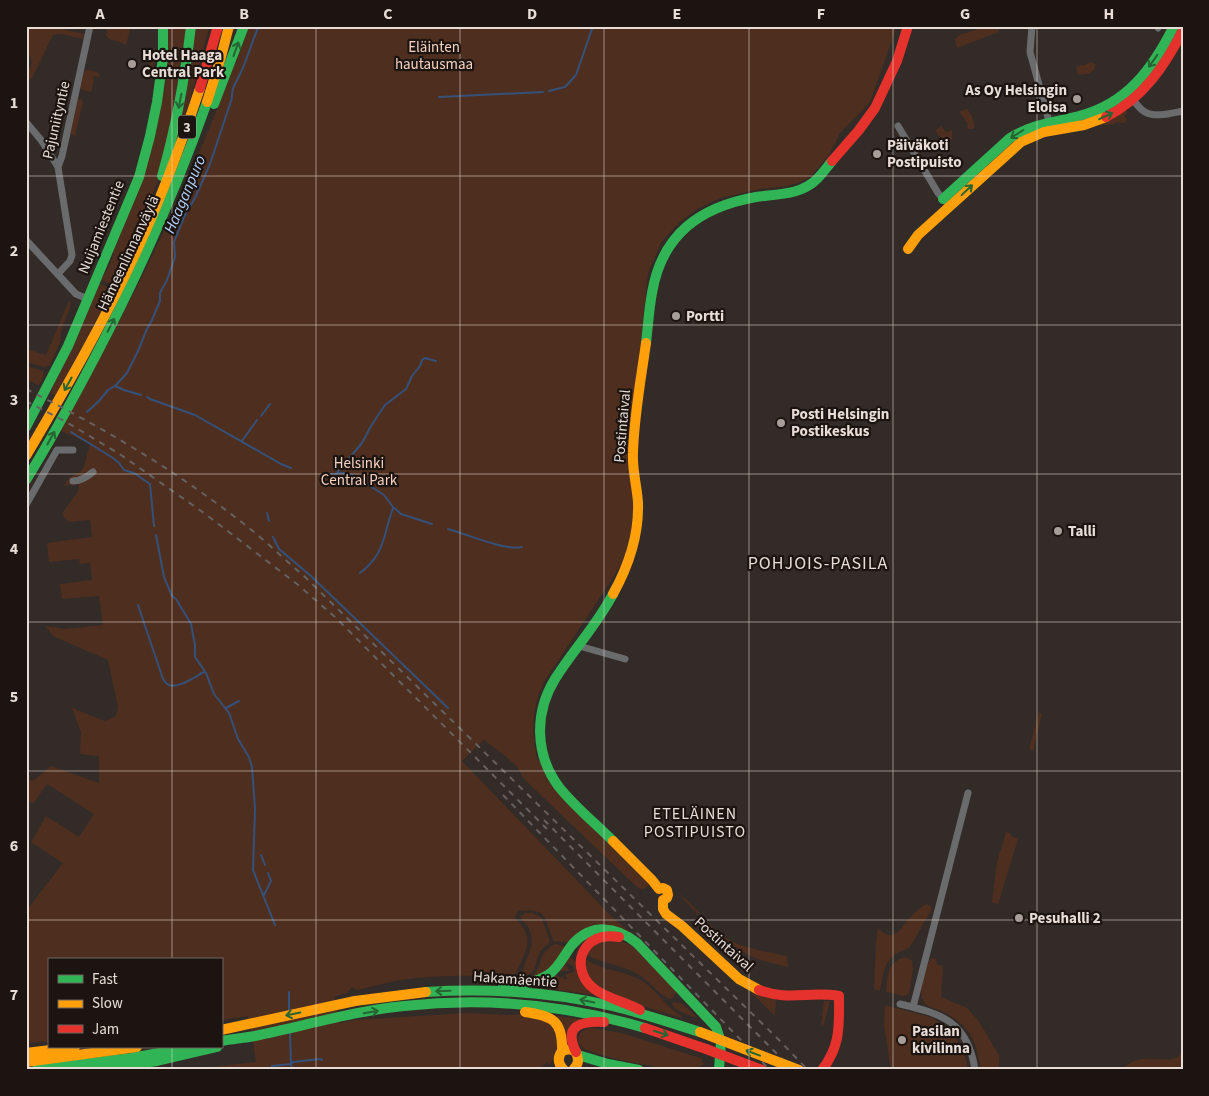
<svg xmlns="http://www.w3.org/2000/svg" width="1209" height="1096" font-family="'Source Sans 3',sans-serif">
  <rect width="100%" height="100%" fill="#332b27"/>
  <path fill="#4e2f1f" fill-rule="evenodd" d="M30,26H52L53,29H62L84,34L83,39L62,34L53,35L32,78L26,83V72L30,69L32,62L26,48V27Z
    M108,26H116L124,28V26H131L126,45L123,44V43L109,39L106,35Z
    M168,26H187L169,136L157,183L113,286L101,280C107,270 113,260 114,249L155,137L165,86L168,59Z
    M194,26H209L197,76L178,136Z
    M249,26H897L870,102L840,133L829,155L810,177L798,183L787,186L760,189L720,198L697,209L681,221L662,241L648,273L632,428L633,517L627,553L614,576L544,682C542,688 538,694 537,700C532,720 532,742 538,761H540L546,775L650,884L644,889L638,888L523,778C521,765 494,748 484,740L462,761L610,915L633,935L622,928L569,943L554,941C543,918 550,908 518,911L515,918C537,940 525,951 515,976C475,976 435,974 396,981C383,983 371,987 358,990L354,989L352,987L347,993L334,997L340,1023L356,1020L467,1013L507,1015L529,1014L543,1018L557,1030L559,1045L550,1065L547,1062L539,1070H184L256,1062L253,1042L248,1016L221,1020V960H49V1041L26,1043V911L63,863L31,842L46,816L79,837L94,814L47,784L33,804L26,800V781L34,780L51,766L99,783V756L80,754L81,732L72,708L105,721L116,716L118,707L108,660L53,636L46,626L65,629L103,625L99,596L62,599L60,584L92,580L90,563L80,564L79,559L49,562L47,543L92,537L90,520L69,522L64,517L63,512L79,490V484L64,486L69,478L80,472L84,467L90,444L61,431C82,390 104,351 125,310C172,219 214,123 249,26Z
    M986,26H997L999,32L957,48L955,39L961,34L967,33Z
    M154,48H155L152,78C145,72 148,69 150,62C152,56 151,53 154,48Z
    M1091,62L1096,64L1094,70L1088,74L1078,75L1076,67L1082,65L1083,66Z
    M88,70L98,72L100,77L93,76V79H94L91,92L80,89L84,71Z
    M78,99H81L83,102L75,135L95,141L70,134Z
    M967,109C972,115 975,122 974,129H968L967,125L968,124L960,113V111Z
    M1126,110L1127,113L1124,116L1127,119L1126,122L1121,123L1117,122L1114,124L1097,126V124L1108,122L1109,120Z
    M941,126L946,132L952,130V139L950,141L947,139L945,140L938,135L936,130Z
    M99,283L112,290L56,396L50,393Z
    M71,300L70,308L62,327L60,342L50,365L45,367L26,362V349L46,355L68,303Z
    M26,366L43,371C45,376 42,380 39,385L26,379Z
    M1039,712L1042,714L1033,751L1029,749Z
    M1006,832L1011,834V836L1018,839L998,904L992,902L997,862Z
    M677,892C692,903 704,920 718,932C736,948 764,951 787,956L788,967C775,964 760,961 747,954C720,941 698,914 677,892Z
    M926,904L931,906V910L910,947C906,950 900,951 896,954C883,962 883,977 880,991L874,989L876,943L878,928C892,942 898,933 907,921C913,914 919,908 926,904Z
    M525,913H533L542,918L550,942C547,945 544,947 541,950C533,963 540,974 520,977V975L522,976L524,966L531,947L532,938L529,928L520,917Z
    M619,940L632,946L638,950L677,991L672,999C661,998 650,982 641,976C624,965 604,964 586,955C597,938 601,941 619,940Z
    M556,944L566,947L555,963L540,976L528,979C544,971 537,950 556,944Z
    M568,956L577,962L594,995L531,986ZM566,963L572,965L575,971L565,975L567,979H563V976L560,978L556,975L559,971H570L566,966Z
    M906,957L912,961L913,969L909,994L904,996L886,992C887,976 888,961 906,957Z
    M931,958L936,959L937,965L943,966L941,997L967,1008L977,1019L983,1028L999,1056V1070H981C978,1056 976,1040 967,1030C960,1022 951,1015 942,1011C938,1009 931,1008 927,1005C915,996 925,969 931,958Z
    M585,959C592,963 599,966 607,969C620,972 632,975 644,982C659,993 666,1008 682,1016L681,1018L621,999L598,988L585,975Z
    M748,989L776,999L775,1016Z
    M824,1001H830L824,1024L821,1026Z
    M673,1002L683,1004L698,1018C689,1015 677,1012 672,1004Z
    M885,1005L933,1018C953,1033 965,1044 968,1070H891L884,1026Z
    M552,1015L580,1019L569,1045H566Z
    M593,1028L625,1034L703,1059L702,1062L695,1065L703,1062L704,1064C700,1066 695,1069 689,1070C673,1071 594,1057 582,1047C577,1043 578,1038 580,1033L586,1029Z
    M1183,1053L1182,1070H1123C1135,1053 1156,1061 1172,1059C1176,1058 1180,1055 1183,1053Z"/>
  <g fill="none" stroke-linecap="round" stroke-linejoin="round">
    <path stroke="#355079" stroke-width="2" d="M549,91L565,87L576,75L593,26
      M439,97L543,92
      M115,386L124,390L141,395
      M147,397L150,399L195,415L281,464L291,468
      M87,412L99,401L108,390L115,386L127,373L138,351L147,329L152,320L160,301V293L167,280L173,263L175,257L174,242L184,217L195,198L210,164L232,98C231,87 237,82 241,72C248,57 252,41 259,26
      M261,416L270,404
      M71,432L113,458L119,463L124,470L134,473L150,484L154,526
      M242,441L257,420
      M330,474L344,473L353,475L384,495L393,507L401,514L432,524
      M336,474L362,443L371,426L385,405L406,389L412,376L420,366L422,360L425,358L436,361
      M267,513L269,521
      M448,529C467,534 504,551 522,547
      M156,535L164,577L172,596L176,599L191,624L195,645V657L206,673L214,694L229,713L238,739L249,757L252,767L255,809L253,870L275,925
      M273,537L279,549L311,576L448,708
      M360,573C386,553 383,535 393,508
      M138,605L163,679C164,681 167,684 169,685C178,689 196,676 204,672
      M226,708L239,701
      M261,855L265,865
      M264,895L271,881L268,873
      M289,992V1012
      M290,1033L291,1064L293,1062L320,1059L322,1060
      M272,1066L291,1064L292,1070"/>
    <path stroke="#6a6b6c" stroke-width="7" d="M1032,26L1030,52L1050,125
      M1157,26L1158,28
      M1131,97C1135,102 1139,109 1145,112C1155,118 1172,113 1183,111
      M26,122L41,140L58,167
      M898,126L938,193L946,202
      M26,240L76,294L88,299
      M58,274L70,261L72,255L58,167L62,156L90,26
      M73,481C81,481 87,477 93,472
      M26,505L57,450H73
      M579,646L625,659
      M900,1004C943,1014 968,1022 975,1070
      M913,1007L968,793"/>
    <path stroke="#30b455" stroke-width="10" d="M214,104L244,26
      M162,176C176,127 185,77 191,26
      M943,199L1010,138C1035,123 1052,123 1079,116C1127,104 1153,68 1174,26
      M646,343C648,326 649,309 652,293C662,234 700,207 756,197C778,194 801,195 817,179C823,173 827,167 832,161
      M26,427L68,346L139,177L150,136L157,102L163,58V26
      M26,480C51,440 73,399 95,357C138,275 176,190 207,102
      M613,841C595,823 575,807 559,787C535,755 534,713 555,679C573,650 597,625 613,594
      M503,986C518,984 534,984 548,975C559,968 564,955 572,945C591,923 616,926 637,943L716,1027L721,1042L719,1070
      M426,992C489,988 551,992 612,1006C642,1013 671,1023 700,1032
      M221,1041C232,1039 244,1038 255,1036C305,1026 353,1011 404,1006C485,997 567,1005 645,1028
      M578,1055L608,1064L639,1070
      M36,1070L131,1058L193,1047
      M95,1070L157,1061L217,1047"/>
    <path stroke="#ff9f0a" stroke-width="10" d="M207,102L221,57L229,26
      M908,249L918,235L1021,142L1044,132L1084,125L1106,117
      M26,456C66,388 105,320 138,248C162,196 182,142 200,88
      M613,594C628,567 639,534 638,503C637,486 632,470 633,453C634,416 641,379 646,343
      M613,841L652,880L659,889L663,888L667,890L668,895L667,898L663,900V909L666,914L682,926L739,979L759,990
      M525,1012C553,1016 563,1021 562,1051
      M221,1030L355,1001L426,992
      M26,1053L75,1047
      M26,1062L137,1047
      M564,1070C558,1064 557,1058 562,1051L570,1049L576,1052C579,1060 579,1064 573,1070"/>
    <path stroke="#e5322d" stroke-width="10" d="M200,88L218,26
      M1106,117C1143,98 1165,66 1183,30
      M832,161L859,130L875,108L897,61L908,26
      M619,937C607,935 595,936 587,946C582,952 580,960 581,967C585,996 619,998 640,1010
      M759,990C788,1001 810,991 839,996C839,1026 841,1045 822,1070
      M645,1028L706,1049
      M576,1052C563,1025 581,1021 604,1022"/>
    <path stroke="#656160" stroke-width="2" stroke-dasharray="6 6" stroke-linecap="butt" d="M26,389C104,428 180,473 249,528C268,543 285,560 304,576L777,1038L808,1070
      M26,401L68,423L121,455L204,513L297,584L335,617L547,829
      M503,795L770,1070
      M544,820L793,1070"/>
    <path stroke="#ff9f0a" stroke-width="10" d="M700,1032L799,1070"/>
    <path stroke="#e5322d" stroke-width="10" d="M706,1049L762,1070"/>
  </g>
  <defs><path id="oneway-shaft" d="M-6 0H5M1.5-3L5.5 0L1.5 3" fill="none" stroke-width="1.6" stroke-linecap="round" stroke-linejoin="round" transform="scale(1.25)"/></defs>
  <g stroke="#266432">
    <use href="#oneway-shaft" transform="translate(236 49) rotate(-70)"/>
    <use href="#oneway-shaft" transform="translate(1153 61) rotate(125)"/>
    <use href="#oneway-shaft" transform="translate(180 101) rotate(101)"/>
    <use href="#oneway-shaft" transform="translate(1106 116) rotate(-25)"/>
    <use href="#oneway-shaft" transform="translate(1017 134) rotate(148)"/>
    <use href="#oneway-shaft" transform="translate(967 190) rotate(-43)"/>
    <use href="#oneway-shaft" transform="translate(111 325) rotate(-63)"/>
    <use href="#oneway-shaft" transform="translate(68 384) rotate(119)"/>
    <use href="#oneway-shaft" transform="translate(51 438) rotate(-61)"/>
    <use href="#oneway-shaft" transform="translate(443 991) rotate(178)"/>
    <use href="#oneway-shaft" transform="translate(587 1001) rotate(-169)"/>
    <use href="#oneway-shaft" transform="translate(371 1012) rotate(-10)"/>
    <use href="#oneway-shaft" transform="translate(293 1014) rotate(168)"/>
    <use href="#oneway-shaft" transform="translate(661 1033) rotate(18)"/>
    <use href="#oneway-shaft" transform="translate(753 1053) rotate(-159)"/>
  </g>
  <path fill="none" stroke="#e7dcd6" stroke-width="1" stroke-opacity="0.55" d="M172,26V960M316,26V1070M460,26V1070M604,26V1070M749,26V1070M893,26V1070M1037,26V1070M26,176H1183M26,325H1183M26,474H1183M26,622H1183M26,771H1183M26,920H1183M172,1047V1070"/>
  <g fill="#a89e99" stroke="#1b1410" stroke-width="2">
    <circle cx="132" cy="64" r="5"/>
    <circle cx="1077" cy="99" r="5"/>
    <circle cx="877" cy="154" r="5"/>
    <circle cx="676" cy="316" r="5"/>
    <circle cx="781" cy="423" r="5"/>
    <circle cx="1058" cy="531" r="5"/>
    <circle cx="1019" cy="918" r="5"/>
    <circle cx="902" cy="1040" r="5"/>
  </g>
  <g text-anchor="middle" stroke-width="4.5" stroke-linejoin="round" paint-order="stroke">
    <rect fill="#1b1410" stroke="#aaa09b" stroke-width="1" x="178" y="115.5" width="18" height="23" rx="4"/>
    <g font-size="14" font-weight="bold" fill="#e7dcd6">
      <text x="187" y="132">3</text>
    </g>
    <g font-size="15" fill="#f4d1c0" stroke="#1b1410">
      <text x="434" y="52">Eläinten<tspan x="434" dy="17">hautausmaa</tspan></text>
      <text x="359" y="468">Helsinki<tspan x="359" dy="17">Central Park</tspan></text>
    </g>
    <g font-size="15" font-weight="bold" fill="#e7dcd6" stroke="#1b1410" text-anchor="start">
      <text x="142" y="60">Hotel Haaga<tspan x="142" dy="17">Central Park</tspan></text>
      <text x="1067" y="95" text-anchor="end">As Oy Helsingin<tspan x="1067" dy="17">Eloisa</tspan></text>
      <text x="887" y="150">Päiväkoti<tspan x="887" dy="17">Postipuisto</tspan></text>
      <text x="686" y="321">Portti</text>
      <text x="791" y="419">Posti Helsingin<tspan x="791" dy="17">Postikeskus</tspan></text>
      <text x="1068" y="536">Talli</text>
      <text x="1029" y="923">Pesuhalli 2</text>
      <text x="912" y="1036">Pasilan<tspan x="912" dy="17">kivilinna</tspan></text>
    </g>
    <g font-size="15" fill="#e7dcd6" stroke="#1b1410">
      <text transform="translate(56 120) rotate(-77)" y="5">Pajuniityntie</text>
      <text transform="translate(101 227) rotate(-68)" y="5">Nuijamiestentie</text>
      <text transform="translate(128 253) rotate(-65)" y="5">Hämeenlinnanväylä</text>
      <text transform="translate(622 426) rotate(-85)" y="5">Postintaival</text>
      <text transform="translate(724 944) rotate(42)" y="5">Postintaival</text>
      <text transform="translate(515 979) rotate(4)" y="5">Hakamäentie</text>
    </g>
    <g font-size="16" font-style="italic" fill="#b4d0fc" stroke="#1b1410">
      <text transform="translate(184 194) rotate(-67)" y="6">Haaganpuro</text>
    </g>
    <g font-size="16" letter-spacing="1" fill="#e7dcd6" stroke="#1b1410">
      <text x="695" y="819">ETELÄINEN<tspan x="695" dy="18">POSTIPUISTO</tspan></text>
    </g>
    <g font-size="18" letter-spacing="1" fill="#e7dcd6" stroke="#1b1410">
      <text x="818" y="569">POHJOIS-PASILA</text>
    </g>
  </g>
  <rect width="1209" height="1096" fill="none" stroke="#1b1410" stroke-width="55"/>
  <rect x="48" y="958" width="175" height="90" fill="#1b1410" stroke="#6d645f"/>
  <rect x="58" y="975" width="25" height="8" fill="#30b455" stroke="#6d645f"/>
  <text x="92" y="984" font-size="15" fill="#e7dcd6">Fast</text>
  <rect x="58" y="1000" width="25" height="8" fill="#ff9f0a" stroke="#6d645f"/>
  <text x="92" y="1008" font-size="15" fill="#e7dcd6">Slow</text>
  <rect x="58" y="1025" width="25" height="8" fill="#e5322d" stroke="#6d645f"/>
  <text x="92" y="1034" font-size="15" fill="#e7dcd6">Jam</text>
  <rect x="28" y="28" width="1154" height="1040" fill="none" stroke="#e7dcd6" stroke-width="2"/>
  <g font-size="16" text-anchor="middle" font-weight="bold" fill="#e7dcd6">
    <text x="100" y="19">A</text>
    <text x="244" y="19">B</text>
    <text x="388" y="19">C</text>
    <text x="532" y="19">D</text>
    <text x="677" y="19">E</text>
    <text x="821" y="19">F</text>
    <text x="965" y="19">G</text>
    <text x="1109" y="19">H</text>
    <text x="14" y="108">1</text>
    <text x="14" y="256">2</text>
    <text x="14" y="405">3</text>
    <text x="14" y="554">4</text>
    <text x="14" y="702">5</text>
    <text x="14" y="851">6</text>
    <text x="14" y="1000">7</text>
  </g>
</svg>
